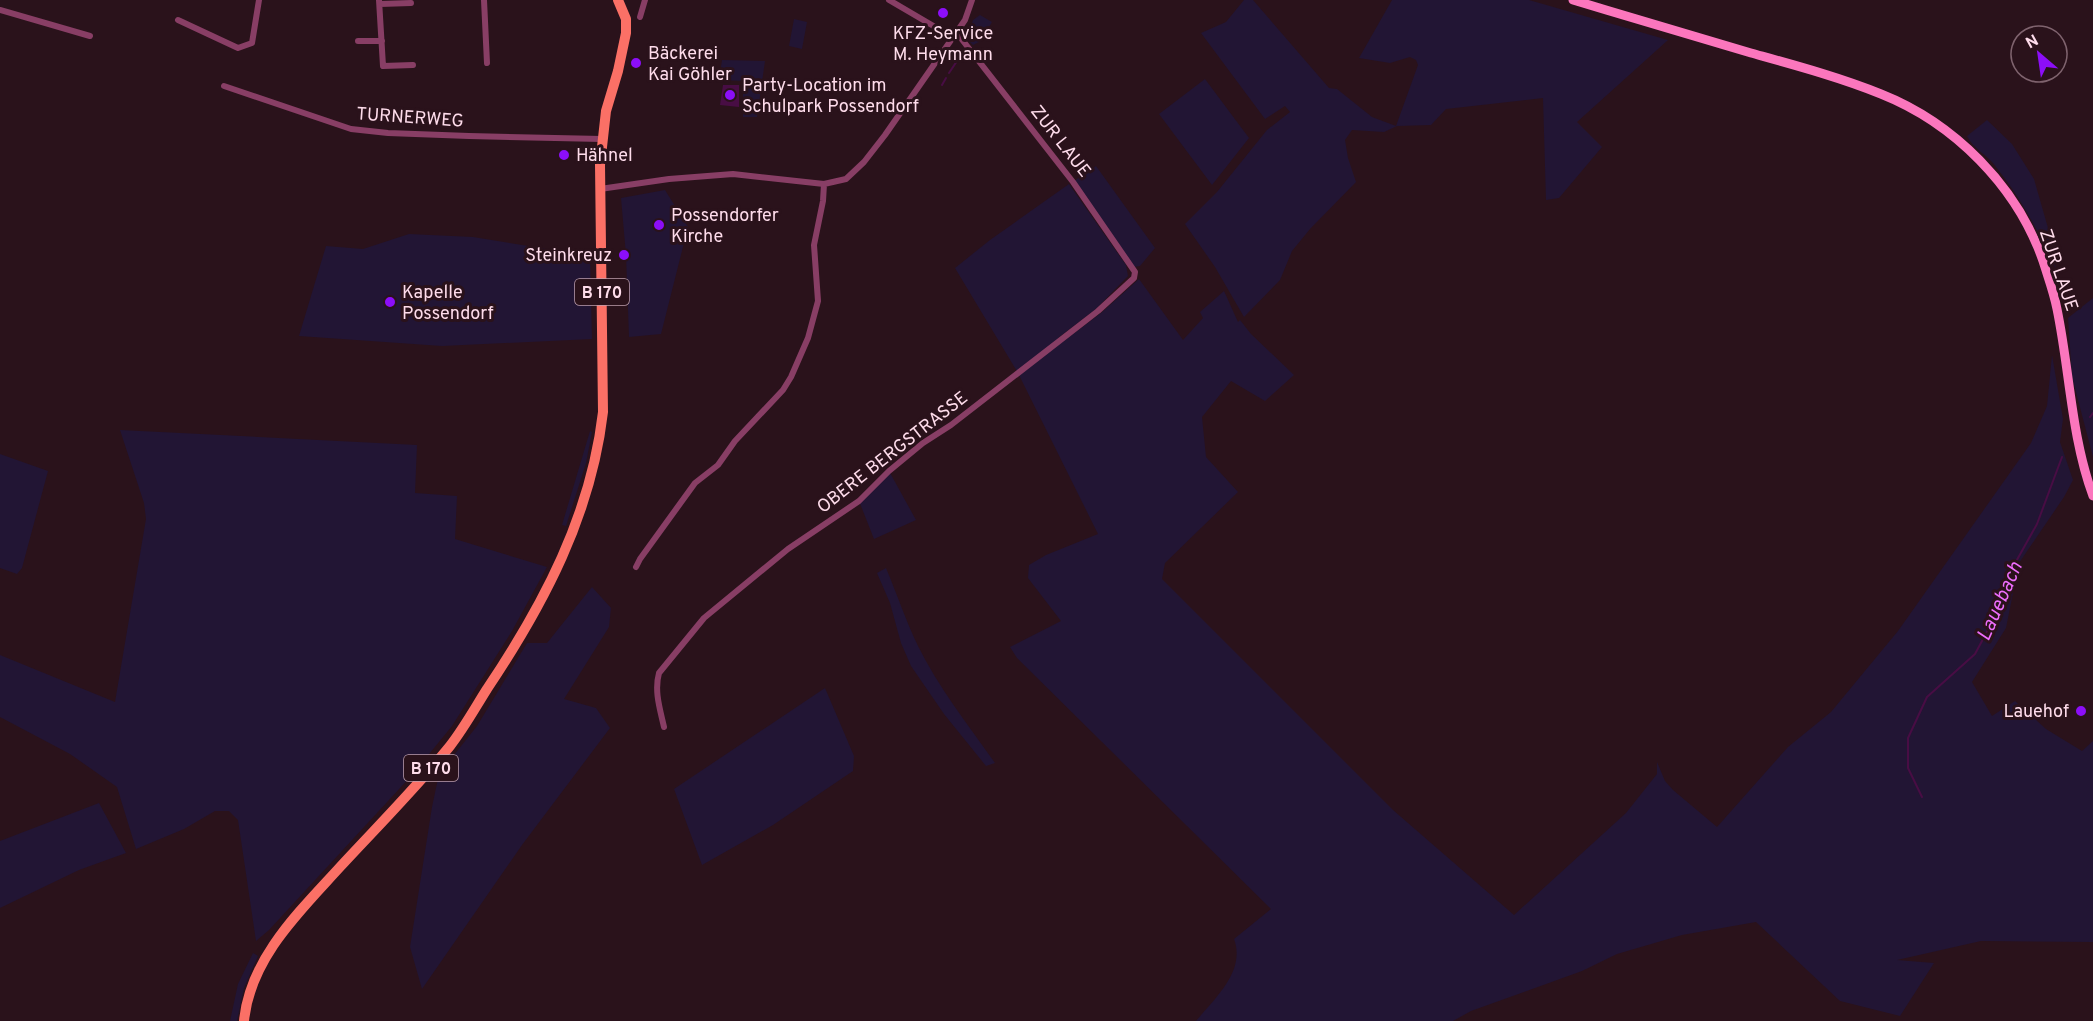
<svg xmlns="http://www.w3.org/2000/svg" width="2093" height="1021" font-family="Overpass,sans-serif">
  <rect width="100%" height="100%" fill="#2a121b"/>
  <path fill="#221534" d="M1244,0H1253L1329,88L1337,89L1372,117L1396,126L1418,65L1416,60L1410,57L1390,63L1359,58L1392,0H1529L1668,40L1577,122L1602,147L1559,198L1546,200L1543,98L1446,109L1431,125L1397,126L1384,132L1352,130L1345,140L1348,158L1356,182L1310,229L1292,251L1280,280L1244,317L1215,267L1185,224L1217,192L1267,130L1290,112L1285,106L1265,119L1201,33L1226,22Z
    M980,15L992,22L981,41L973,45L967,39L973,20Z
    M794,19L807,22L802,49L789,46Z
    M722,60L765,61L757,117H743V81L719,80Z
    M1205,79L1249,138L1212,185L1159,114Z
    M1987,120L2012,144L2034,179L2048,228L2056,269C2039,233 2021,198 1996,167C1988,155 1973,149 1967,136Z
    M1096,166L1155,248L1140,266L1134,267L1074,181Z
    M1069,184L1126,265L1128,276L1096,309L1058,338L1061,343L1101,313L1139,279L1183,340L1203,318L1200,312L1224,291L1238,322L1240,320L1251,334L1294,375L1265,401L1231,381L1202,417L1206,457L1238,492L1165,563L1162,579L1393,810L1514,915L1626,813L1657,774V762L1665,781L1673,790L1717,827L1788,747L1831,712L1898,631L2031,443L2047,406L2052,355L2063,419L2060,442L2073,480L2064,497L2019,563L2006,628L1972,682L1992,716L2015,701L2046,729L2082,751L2093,741V942L1981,941L1897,960L1934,963L1900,1016L1840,1001L1756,922L1682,935L1617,954L1582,971L1471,1011L1453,1021H1196C1215,998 1246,971 1234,939L1271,909L1017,658L1010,647L1061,621L1028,578L1029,565L1046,555L1098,534L1018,373L955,268L990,240Z
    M665,190L688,227L661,334L629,337L626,255L621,198Z
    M409,234L473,237L590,256L592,339L442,346L299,336L326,246L363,249Z
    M2093,298V457L2072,377L2068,318Z
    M120,430L417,445L415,493L457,496L455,539L547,567L512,631L452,726L412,775L269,930L256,941L238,820L229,811H215L184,829L136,849L117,787L70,754L0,717V655L115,702L146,519L144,503Z
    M590,431L592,432L586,463L566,526L562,525Z
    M0,454L48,471L22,568L17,574L0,568Z
    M889,471L916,520L874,539L859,501Z
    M886,568C897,594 906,621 918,646C939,688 968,725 995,763L986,766L944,714L911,666L901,643L890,603L877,573Z
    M592,587L611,608L609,627L564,699L596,708L610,728L522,845L422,989L410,947L432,807L439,774L477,726L527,643H547Z
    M825,688L854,756L853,771L773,825L702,865L674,789Z
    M99,803L126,853L79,870L0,908V841Z
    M253,953L258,956L244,988L237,1021H230L238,984Z"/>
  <path fill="#480d44" d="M723,85H739V107L720,105Z"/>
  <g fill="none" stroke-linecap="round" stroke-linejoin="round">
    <path stroke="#480d44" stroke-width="2" d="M959,57L961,56
      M949,73L957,61
      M942,85L946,78
      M2090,417L2093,413
      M1922,797L1908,768V738L1927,697L1975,654L1997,613L2004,583L2037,524L2062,457"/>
    <path stroke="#883e65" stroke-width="6" d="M379,0L383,66L413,65
      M484,0L487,63
      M380,4L411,3
      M0,10L90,36
      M640,17L645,0
      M178,20L238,48L252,43L259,0
      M358,41H382
      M224,86L351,129L388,133L469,136L602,139
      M600,189L669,179L733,174L824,184L846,179L864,162L885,135L965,20L972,0
      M636,567L640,559L695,483L718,465L735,441L783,390L791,377L808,338L818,301L814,245L823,201L824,184
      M664,727C660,709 654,691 659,673L704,618L788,549L859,501L889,471L923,443L951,425L1098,311L1134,278L1135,272L1073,182L960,37L942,31L889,0"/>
    <path stroke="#fb76bd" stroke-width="9" d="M1573,0C1632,18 1691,35 1751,53C1794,65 1839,77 1881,94C1954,123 2017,186 2043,261C2048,277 2054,293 2057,309C2070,372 2071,436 2093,496"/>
    <path stroke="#fb7066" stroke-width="10" d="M244,1021C250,958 300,911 340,867C377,827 416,788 450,746C464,728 475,708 487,689C544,604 591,515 603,412L600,165L606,111L618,71L626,33V19L618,0"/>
  </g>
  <g fill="#8c0ef8" stroke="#2a121b" stroke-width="2">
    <circle cx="943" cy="13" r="6"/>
    <circle cx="636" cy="63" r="6"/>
    <circle cx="730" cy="95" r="6"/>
    <circle cx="564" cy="155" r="6"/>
    <circle cx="659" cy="225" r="6"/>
    <circle cx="624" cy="255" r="6"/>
    <circle cx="390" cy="302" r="6"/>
    <circle cx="2081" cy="711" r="6"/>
  </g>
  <g text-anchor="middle" stroke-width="6" stroke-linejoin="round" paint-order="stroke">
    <g fill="#2a121b" stroke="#be9fad" stroke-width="1.5">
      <rect x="575" y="279" width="54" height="26" rx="4.5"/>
      <rect x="404" y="755" width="54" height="26" rx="4.5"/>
    </g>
    <g font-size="16" font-weight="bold" fill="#fedceb">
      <text x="602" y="298">B 170</text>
      <text x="431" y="774">B 170</text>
    </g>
    <g font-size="18" fill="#fedceb" stroke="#2a121b" text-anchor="start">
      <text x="943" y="39" text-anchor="middle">KFZ-Service<tspan x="943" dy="21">M. Heymann</tspan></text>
      <text x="648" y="59">Bäckerei<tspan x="648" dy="21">Kai Göhler</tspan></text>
      <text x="742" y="91">Party-Location im<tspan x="742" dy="21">Schulpark Possendorf</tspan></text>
      <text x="576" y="161">Hähnel</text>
      <text x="671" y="221">Possendorfer<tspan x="671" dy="21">Kirche</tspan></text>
      <text x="612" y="261" text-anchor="end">Steinkreuz</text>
      <text x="402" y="298">Kapelle<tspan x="402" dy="21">Possendorf</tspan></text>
      <text x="2069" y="717" text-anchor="end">Lauehof</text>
    </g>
    <g font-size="18" fill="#fedceb" stroke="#2a121b">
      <text transform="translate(410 117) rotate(4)" y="6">TURNERWEG</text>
      <text transform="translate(1061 141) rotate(52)" y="6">ZUR LAUE</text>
      <text transform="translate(2059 270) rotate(71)" y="6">ZUR LAUE</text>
      <text transform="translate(892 452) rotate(-38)" y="6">OBERE BERGSTRASSE</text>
    </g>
    <g font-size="20" font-style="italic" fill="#ed6dfb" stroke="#2a121b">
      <text transform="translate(1999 601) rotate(-66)" y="7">Lauebach</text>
    </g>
  </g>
  <g transform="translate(2039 54) rotate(331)"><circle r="28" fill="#2a121b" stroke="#7f636e" stroke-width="1.5"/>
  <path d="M0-4.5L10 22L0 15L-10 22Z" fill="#8c0ef8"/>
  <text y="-9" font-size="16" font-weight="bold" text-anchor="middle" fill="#fedceb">N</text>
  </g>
</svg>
